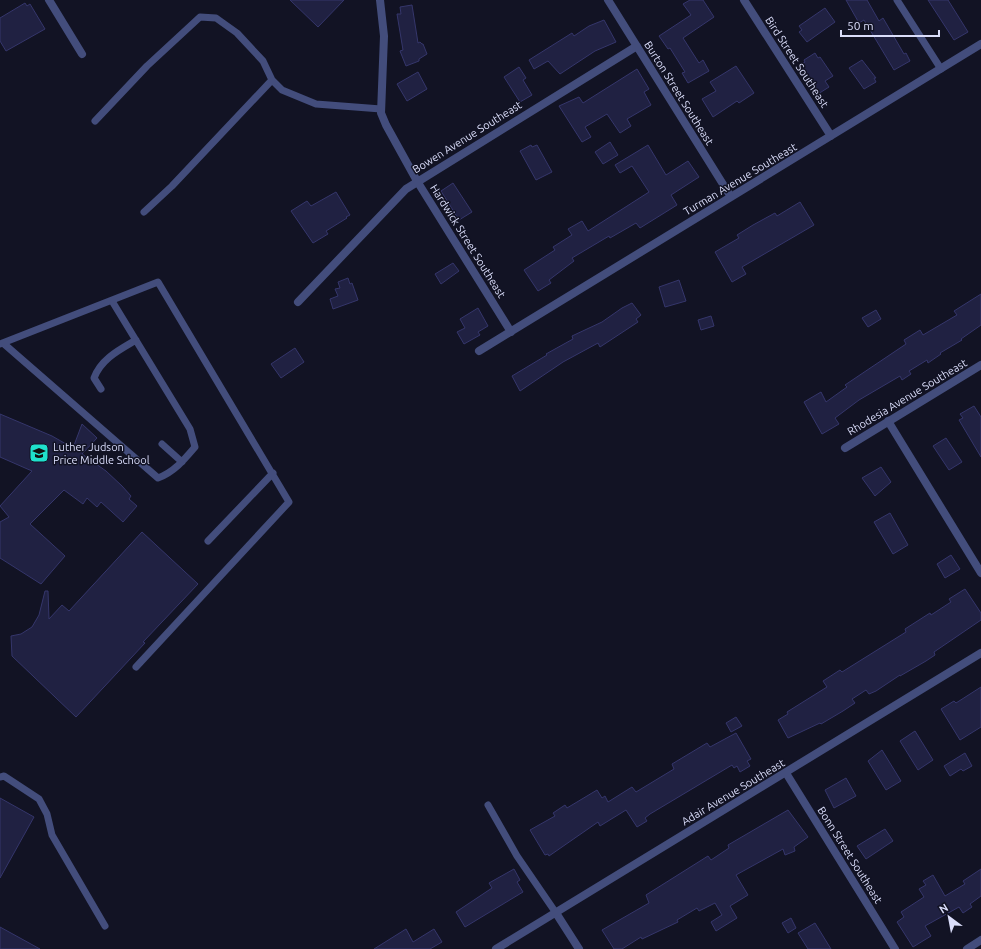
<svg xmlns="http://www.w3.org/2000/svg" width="981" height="949" font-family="Ubuntu,sans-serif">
  <rect width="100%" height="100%" fill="#121324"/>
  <path fill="#202142" stroke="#35366b" d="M290,0H344L318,27Z
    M690,0H703L714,17L683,38L699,63L703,60L709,71L688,83L682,73L685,72L670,48L668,49L659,36L691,15L683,4Z
    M846,0H867L879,21L883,18L904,54L906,53L910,61L894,70L864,20L859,23Z
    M928,0H948L968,32L954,40Z
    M25,3L27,6L30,4L45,29L6,51L0,41V18Z
    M412,5L418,43L420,42L422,44H423L427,54L419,59V61L406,66L400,51L403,50L397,14H401L400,7Z
    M825,8L835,22L807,42L799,32L802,30L799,26Z
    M604,20L616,42L595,51L560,74L548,61L534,69L529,60L572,33L574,36L589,26Z
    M815,53L818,58L820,57L833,76L825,81L829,87L818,94L799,66L805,62L804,60Z
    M862,60L876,78H874L876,82L864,89L849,68Z
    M736,66L754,93L739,103L737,101L713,117L702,99L716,91L710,82Z
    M519,67L526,78L523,80L532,95L520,102L504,77Z
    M637,69L649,89L644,92L651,105L627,119L631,126L620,133L607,114L585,127L591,137L582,142L559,106L579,97L583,103Z
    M418,72L427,89L407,101L397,84Z
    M610,142L618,155L603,164L595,152Z
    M531,145L532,147L537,145L552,172L536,180L520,151Z
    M648,145L666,175L688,161L699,177L671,195L677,205L640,228L636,223L610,238L609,236L572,258L574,261L570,264L549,280L551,283L538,291L524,270L555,250L553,247L572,235L568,229L582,221L588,231L649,192L632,166L620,173L615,165Z
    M453,183L472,212L459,220L441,191Z
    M336,192L350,215L346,217L347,218L326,231L328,234L313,243L291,211L307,201L311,206Z
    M800,202L814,225L742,267L746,274L732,282L715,252L739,238L737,235L753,225L775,213L777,216Z
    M453,263L459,271L441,284L435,274Z
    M348,278L350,284L352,283L358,300L333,309L330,299L338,296L335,289L340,288L338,282Z
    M679,280L686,301L665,307L659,287Z
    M981,294V325L961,339L962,340L940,353L941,354L928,363L927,360L909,371L911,374L902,380L900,376L859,400L835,418L839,424L822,434L804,402L821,392L826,402L847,387L845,385L906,344L904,340L920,330L923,335L957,315L954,311Z
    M632,303L641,315L636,319L638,322L600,347L598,343L563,362L520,391L512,376L547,355L546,354L573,339L572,336L602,322L622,308Z
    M478,308L488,326L478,332L480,335L464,344L457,332L465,328L460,319Z
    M876,310L881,319L868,327L862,318Z
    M711,316L714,326L701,330L698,320Z
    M295,348L304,362L281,378L271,364Z
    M974,406L981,417V457L959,420L963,418L960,414Z
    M0,414L52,436L73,448L82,424L97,438L82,454L106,471L122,486L131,496L129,499L137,506L123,522L101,502L97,507L87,498L83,504L64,490L30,524L65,556L41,584L0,558V522L9,517L0,506L32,471L0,457Z
    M946,438L962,462L949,470L933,446Z
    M881,467L891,482L875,496L862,478Z
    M890,513L908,545L893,554L874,522Z
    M142,532L198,584L143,642L145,643L76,717L12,656L11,636L21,634L32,627L39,615L45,591H48L49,619L62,605L69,611Z
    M951,555L960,569L945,578L937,564Z
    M965,589L981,613V620L934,652L935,655L926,661L900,676V675L876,691L869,694L866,690L852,699L855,703L843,711L821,724L820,723L788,738L778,720L788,714L787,712L827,687L823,681L840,670L842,672L906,632L905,629L930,613L931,615L951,602L949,599Z
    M981,687V727L960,740L941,709L954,701L956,703Z
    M736,717L742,726L731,732L726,723Z
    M915,731L933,760L918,770L900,741Z
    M736,733L751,759L747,761L750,766L740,772L737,766L734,768L732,765L650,814L645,818L647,821L637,827L626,810L600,826L598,822L549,856L548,854L545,855L530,830L555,816L553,813L565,805L567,808L597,790L602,798L605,796L608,802L632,787L636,792L674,769L672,764L707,743L710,747Z
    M882,750L901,781L886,790L868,761Z
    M965,753L972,766L963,771L961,769L950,776L944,766Z
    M846,778L856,796L834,808L825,790Z
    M0,798L34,817L0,878Z
    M788,810L808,837L794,847L795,851L785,855L783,849L736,875L748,895L730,906L737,918L716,931L711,922L722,915L715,903L699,911L697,908L677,920L678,922L642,939L641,937L622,949H614L602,930L649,903L646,895L708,856L711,860L729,848L728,845Z
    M885,829L893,841L866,859L857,846Z
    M514,869L520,880L517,882L523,892L465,927L456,912L492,888L489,883Z
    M981,869V896L970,904L972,907L963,913L959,907L925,926L931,936L913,947L897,922L904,917L901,912L924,897L919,889L926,885L923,881L933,875L945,896L965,884L963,881Z
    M791,918L796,928L788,933L782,923Z
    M815,923L831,949H808L798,933Z
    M0,927L40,949H0Z
    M406,929L413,942L434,929L442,942L430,949H374Z"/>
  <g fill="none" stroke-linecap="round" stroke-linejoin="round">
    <path stroke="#434d7c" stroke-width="7" d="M897,0L941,69
      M95,121L147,66L200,17L216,18L237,33L263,61L272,80L282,90L316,104L381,109
      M144,212L172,186L272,80
      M3,343L158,478C174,472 184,460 195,447L190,429L112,301
      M0,344L158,282L289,502L136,667
      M101,389L94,378C101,359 119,350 136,340
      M162,444L182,462
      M208,541L273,473
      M0,777L4,776L39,799L47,814L52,835L105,926
      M488,805L517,856L556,913"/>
    <path stroke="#434d7c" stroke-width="8" d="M49,0L82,54
      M380,0L384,36L381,113L386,125L417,181L511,332
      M608,0L731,197
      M744,0L831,136
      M298,302L406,189L637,46
      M479,351L981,44
      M888,421L981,573
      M845,448L981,365
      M786,773L895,949
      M556,913L579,949
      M496,949L981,653
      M967,949L981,940"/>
  </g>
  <defs>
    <symbol id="school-square" viewBox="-11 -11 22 22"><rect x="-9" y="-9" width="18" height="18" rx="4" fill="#1fe1cc" stroke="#121324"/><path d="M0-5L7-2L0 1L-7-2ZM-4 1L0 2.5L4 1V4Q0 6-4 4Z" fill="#111"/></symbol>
  </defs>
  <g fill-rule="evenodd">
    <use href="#school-square" x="28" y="442" width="22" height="22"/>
  </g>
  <g text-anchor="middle" stroke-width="3" stroke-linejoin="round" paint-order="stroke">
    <g font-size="11" fill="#daddfa" stroke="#121324">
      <text transform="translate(797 62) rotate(57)" y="4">Bird Street Southeast</text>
      <text transform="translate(679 93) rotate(58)" y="4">Burton Street Southeast</text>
      <text transform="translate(467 137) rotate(-32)" y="4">Bowen Avenue Southeast</text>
      <text transform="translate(740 179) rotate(-31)" y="4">Turman Avenue Southeast</text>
      <text transform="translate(468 241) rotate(58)" y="4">Hardwick Street Southeast</text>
      <text transform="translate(907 397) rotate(-31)" y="4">Rhodesia Avenue Southeast</text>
      <text transform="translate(733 792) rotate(-31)" y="4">Adair Avenue Southeast</text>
      <text transform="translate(850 855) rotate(58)" y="4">Bonn Street Southeast</text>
    </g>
    <g font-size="11" fill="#daddfa" stroke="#121324" text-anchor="start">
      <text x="53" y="451">Luther Judson<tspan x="53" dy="13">Price Middle School</tspan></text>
    </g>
  </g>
  <g transform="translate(949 917) rotate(328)" stroke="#121324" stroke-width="3" paint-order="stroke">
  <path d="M0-3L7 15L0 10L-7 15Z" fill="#daddfa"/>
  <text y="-6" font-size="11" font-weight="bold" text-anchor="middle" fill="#daddfa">N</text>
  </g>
  <path d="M841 30v6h98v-6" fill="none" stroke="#daddfa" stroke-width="2"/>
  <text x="847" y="30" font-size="12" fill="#daddfa" stroke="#121324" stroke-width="3" paint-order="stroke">50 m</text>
</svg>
